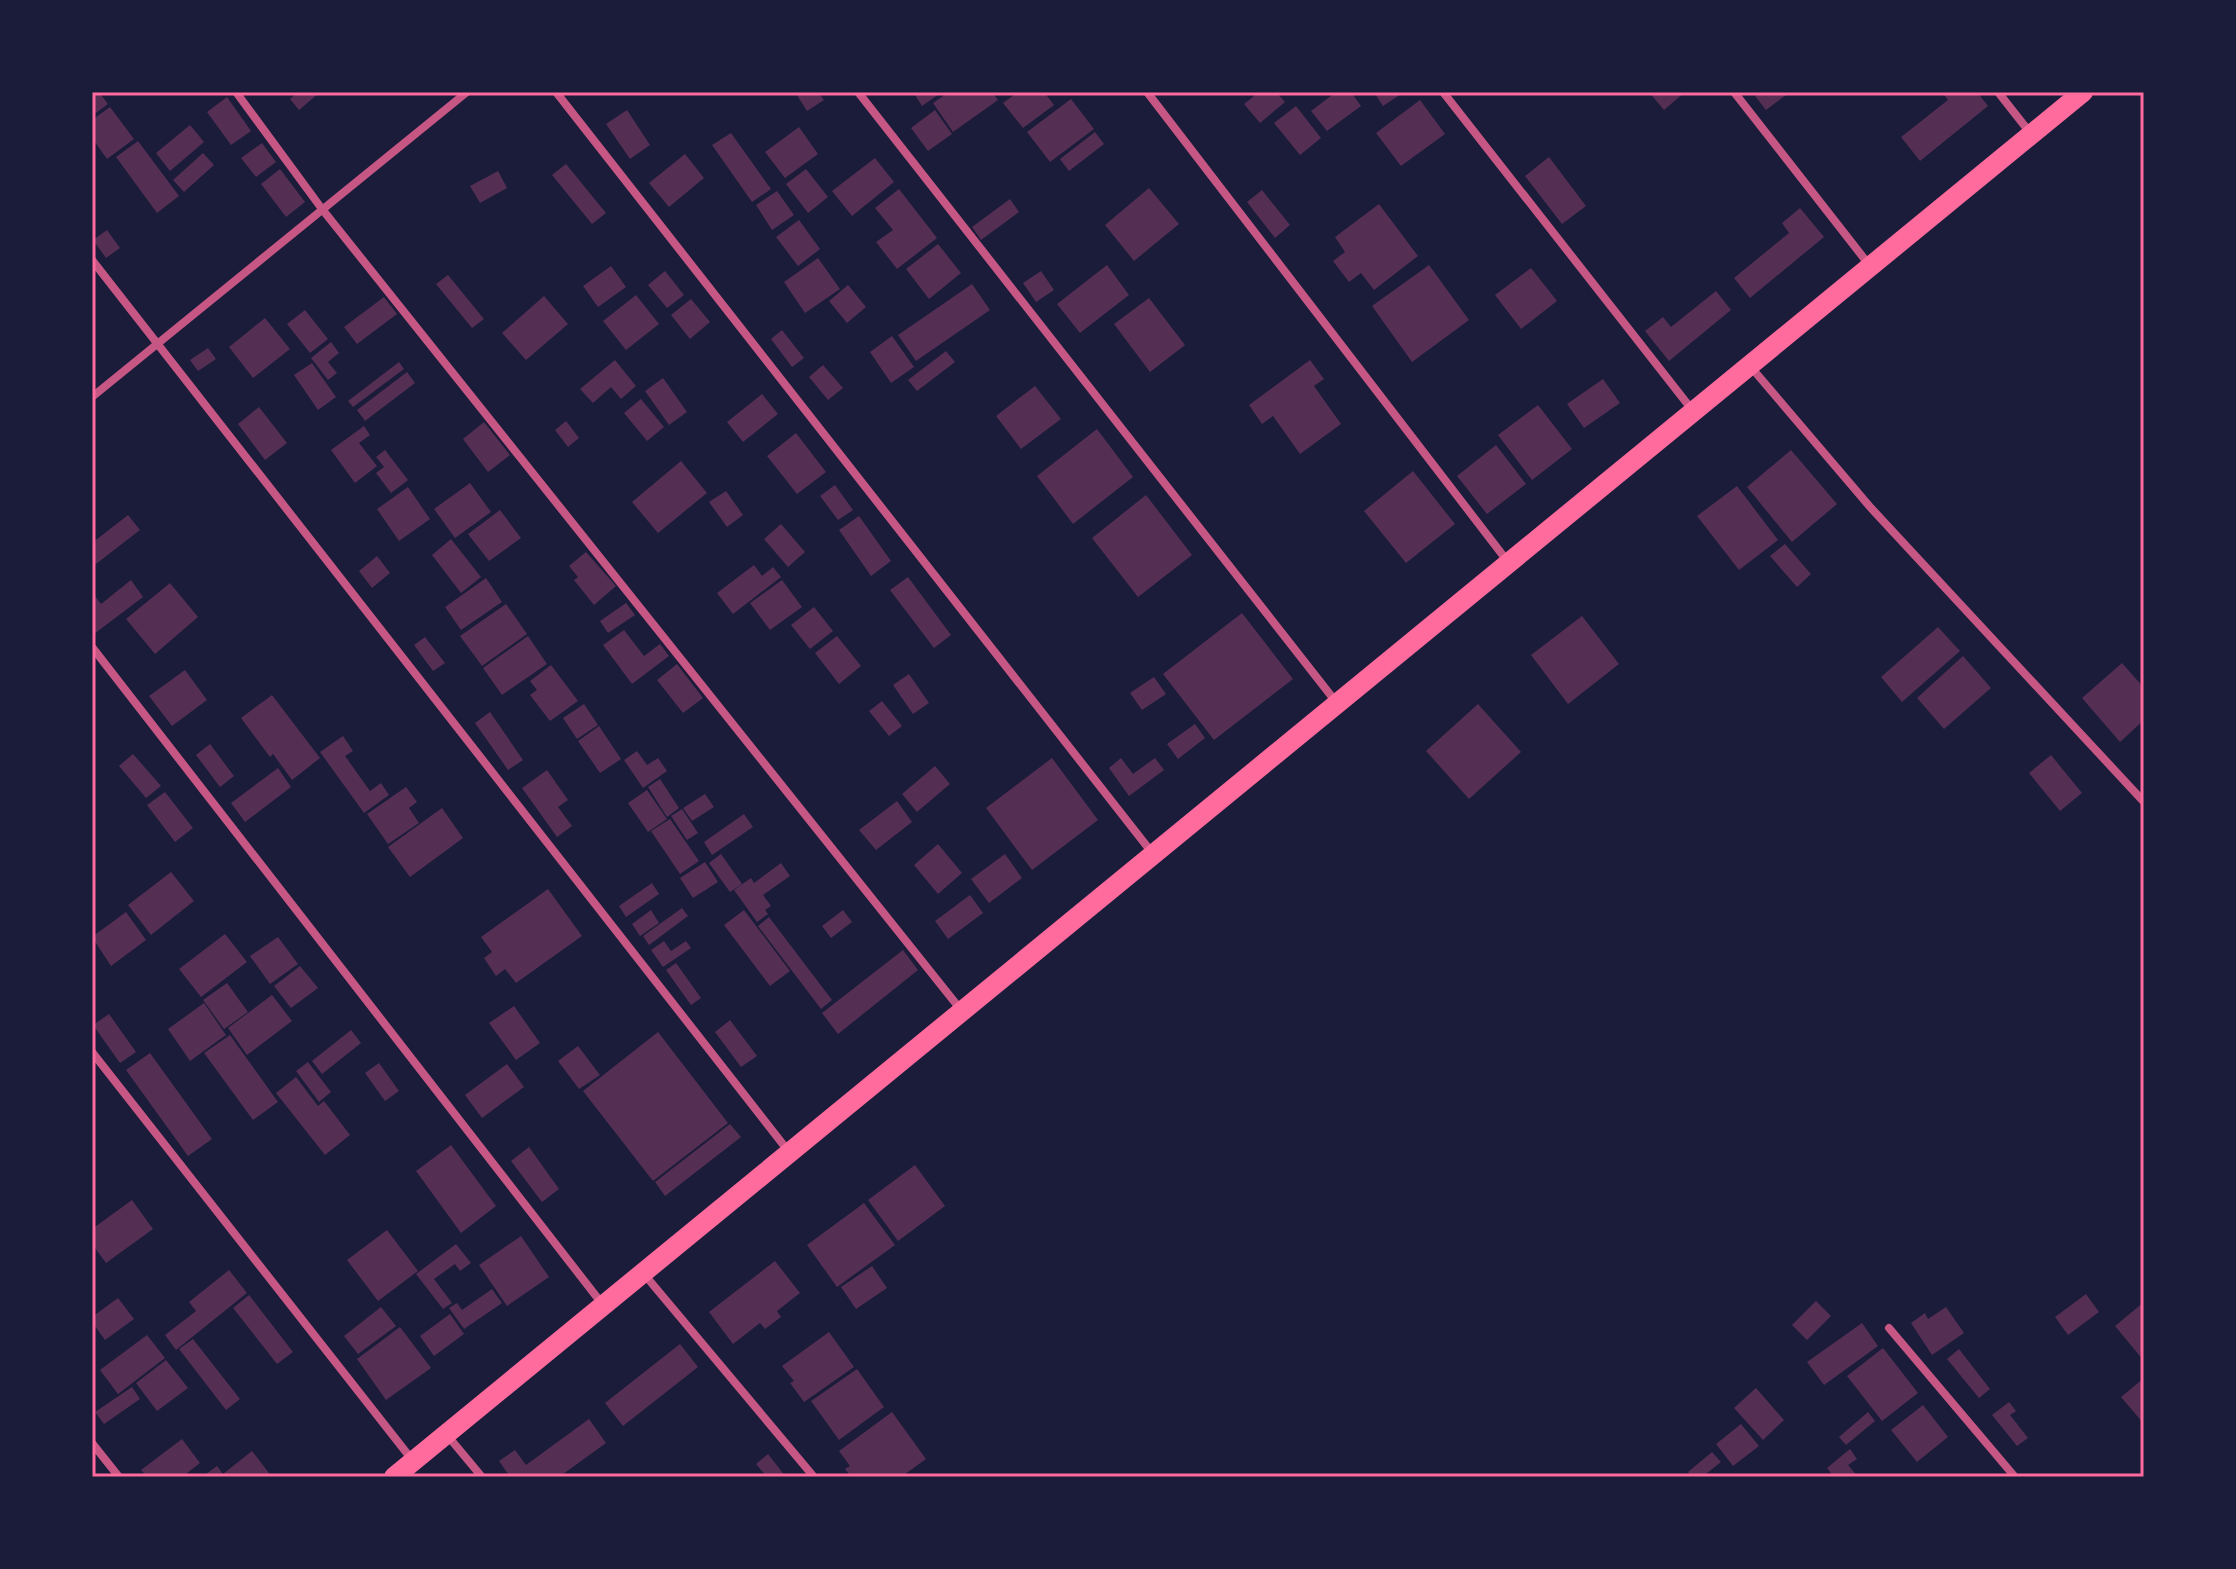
<svg xmlns="http://www.w3.org/2000/svg" width="2236" height="1569" font-family="Lato,sans-serif">
  <rect width="100%" height="100%" fill="#1b1b3a"/>
  <path fill="#542f53" d="M92,92H99L108,104L92,116Z
    M298,92H320L299,110L290,99Z
    M795,92H818L824,100L807,111Z
    M913,92H942L922,106Z
    M949,92H992L998,100L953,132L933,103Z
    M1018,92H1044L1054,105L1023,128L1003,103Z
    M1259,92H1276L1285,102L1260,123L1244,104Z
    M1336,92H1351L1361,106L1327,131L1311,111Z
    M1377,92H1404L1383,106L1375,94Z
    M1649,92H1685L1664,110Z
    M1761,92H1790L1766,110L1755,96Z
    M1942,92H1977L1988,106L1920,161L1901,137L1948,100Z
    M227,97L251,131L231,145L207,112Z
    M1071,99L1094,129L1050,162L1027,132Z
    M1420,100L1445,134L1401,166L1376,133Z
    M1296,106L1321,138L1300,155L1274,123Z
    M110,107L134,139L107,159L92,138V120Z
    M627,110L650,145L630,159L606,124Z
    M935,110L952,134L928,151L911,128Z
    M190,125L204,142L170,171L156,153Z
    M799,127L818,154L785,178L765,152Z
    M1095,132L1104,144L1069,171L1060,159Z
    M731,133L771,189L752,202L712,145Z
    M138,141L179,196L157,213L116,157Z
    M262,143L276,162L256,177L241,158Z
    M203,153L214,165L184,192L173,180Z
    M685,154L704,178L669,207L649,183Z
    M1549,157L1586,206L1562,224L1525,176Z
    M875,158L894,182L852,216L832,191Z
    M566,164L606,213L592,224L552,175Z
    M280,169L305,202L286,217L261,184Z
    M806,169L828,197L808,213L786,184Z
    M498,171L507,188L480,203L470,186Z
    M1149,188L1179,224L1134,261L1105,225Z
    M899,189L937,238L897,269L876,242L893,230L875,208Z
    M1262,190L1290,225L1275,238L1247,202Z
    M777,191L794,215L772,230L756,205Z
    M1010,199L1019,212L981,240L972,227Z
    M1379,204L1418,256L1374,290L1361,273L1349,282L1333,261L1345,252L1335,237Z
    M1800,208L1824,237L1750,298L1734,278L1789,233L1782,223Z
    M799,220L820,249L798,266L776,237Z
    M107,230L120,248L106,258L93,240Z
    M938,244L961,273L929,299L906,269Z
    M818,258L840,289L805,313L784,282Z
    M1107,265L1129,295L1080,333L1057,304Z
    M1429,265L1469,320L1412,362L1372,306Z
    M611,266L626,287L598,307L583,286Z
    M1531,268L1557,301L1521,329L1495,295Z
    M665,271L684,295L667,308L648,285Z
    M1041,271L1054,290L1036,302L1023,283Z
    M448,275L484,319L472,328L436,284Z
    M972,284L990,310L916,361L898,335Z
    M848,285L866,307L847,323L829,301Z
    M1716,291L1731,310L1669,361L1645,331L1663,317L1671,327Z
    M636,295L659,324L626,350L603,321Z
    M544,296L568,324L526,360L502,333Z
    M384,297L397,314L357,344L344,327Z
    M1149,298L1185,345L1150,372L1114,324Z
    M691,299L710,322L690,339L671,315Z
    M305,310L328,339L310,353L287,324Z
    M265,318L290,349L253,378L229,347Z
    M782,330L804,358L792,367L771,339Z
    M892,336L914,367L891,383L870,352Z
    M331,342L339,353L328,362L337,373L328,380L311,358Z
    M208,348L216,359L198,371L190,360Z
    M946,351L955,362L917,391L908,380Z
    M615,360L636,386L621,399L611,387L593,403L580,389Z
    M1310,360L1324,379L1314,386L1341,424L1300,454L1273,416L1262,424L1249,405Z
    M399,362L404,369L353,407L348,401Z
    M312,363L336,397L318,410L294,375Z
    M823,365L843,388L828,400L809,377Z
    M407,372L415,383L365,421L357,410Z
    M663,378L687,412L669,425L645,391Z
    M1603,379L1620,403L1584,428L1567,404Z
    M1035,386L1061,419L1021,449L996,416Z
    M762,394L778,414L743,442L727,422Z
    M641,399L664,427L647,441L624,413Z
    M1538,405L1572,449L1532,480L1498,435Z
    M259,407L287,443L265,460L238,424Z
    M566,421L579,438L568,447L555,430Z
    M484,422L510,455L488,472L463,439Z
    M364,426L370,435L359,443L377,466L355,483L331,450Z
    M1097,429L1133,477L1073,524L1037,476Z
    M796,433L826,472L797,494L767,456Z
    M1496,445L1526,484L1487,514L1457,476Z
    M385,450L408,480L391,493L376,473L384,467L376,457Z
    M1791,450L1837,504L1792,542L1747,487Z
    M681,461L707,493L658,533L632,502Z
    M1413,471L1455,524L1406,563L1364,511Z
    M470,483L491,512L455,538L434,509Z
    M835,485L853,510L838,520L820,496Z
    M1737,486L1778,540L1739,570L1697,516Z
    M408,487L430,519L399,541L377,509Z
    M726,491L743,515L727,527L709,502Z
    M1146,495L1192,555L1138,597L1092,538Z
    M500,510L521,538L489,561L468,534Z
    M128,515L140,530L92,567V543Z
    M859,516L891,561L871,576L839,530Z
    M781,524L805,552L788,567L764,539Z
    M451,539L481,577L461,593L432,555Z
    M1785,544L1811,574L1797,587L1770,556Z
    M586,552L616,586L594,605L574,580L578,577L569,566Z
    M377,556L390,573L372,588L359,571Z
    M754,565L762,576L773,567L781,577L733,614L717,593Z
    M908,577L951,635L934,648L890,590Z
    M486,578L502,602L461,630L445,607Z
    M131,580L143,597L94,634L92,631V592L101,604Z
    M782,580L802,607L770,630L750,603Z
    M170,583L198,617L155,654L126,619Z
    M626,603L635,615L608,633L600,621Z
    M506,604L527,634L482,666L460,636Z
    M814,607L833,631L810,649L791,625Z
    M1242,613L1293,679L1214,740L1163,674Z
    M1582,616L1619,664L1568,704L1531,655Z
    M1938,627L1960,651L1902,702L1881,677Z
    M624,630L644,656L660,644L669,656L632,684L603,645Z
    M528,636L547,664L502,695L483,668Z
    M837,636L861,666L839,684L815,653Z
    M425,637L445,663L433,671L414,645Z
    M1963,656L1991,688L1944,729L1917,698Z
    M2122,663L2144,688V720L2120,742L2082,698Z
    M677,664L703,698L683,713L657,680Z
    M551,665L578,701L550,721L530,695L537,690L530,681Z
    M185,670L207,700L172,726L149,696Z
    M909,674L929,703L913,714L893,685Z
    M1154,677L1166,694L1142,710L1130,693Z
    M272,695L320,758L292,780L273,754L270,757L241,718Z
    M882,701L902,726L889,736L869,711Z
    M584,704L598,725L577,739L563,718Z
    M1478,704L1521,752L1469,799L1426,751Z
    M490,712L523,760L508,770L475,723Z
    M1195,724L1205,738L1178,759L1167,744Z
    M599,726L621,759L600,773L578,741Z
    M343,736L353,751L345,756L370,791L381,783L389,795L364,813L320,752Z
    M210,744L234,776L220,787L196,755Z
    M637,751L647,765L658,758L667,771L643,788L624,760Z
    M133,754L161,786L146,798L119,766Z
    M2051,755L2082,793L2060,811L2029,773Z
    M1052,758L1098,820L1032,870L986,808Z
    M1121,758L1133,774L1155,758L1164,770L1129,796L1109,768Z
    M935,766L950,784L917,812L902,794Z
    M278,768L291,787L245,822L231,803Z
    M547,770L568,800L558,807L572,826L557,837L522,788Z
    M660,779L679,808L667,817L648,787Z
    M406,787L417,802L409,808L419,823L388,844L367,814Z
    M647,790L667,819L648,832L628,803Z
    M165,792L193,828L175,842L147,805Z
    M705,794L714,807L692,821L683,808Z
    M897,801L912,822L876,850L859,830Z
    M442,808L463,838L410,877L388,847Z
    M682,809L698,833L687,840L671,816Z
    M744,814L753,827L712,855L704,842Z
    M670,819L699,861L680,874L651,831Z
    M938,844L962,873L938,894L914,865Z
    M721,854L742,884L730,892L709,863Z
    M1005,854L1022,878L989,903L971,879Z
    M705,862L718,882L693,898L680,878Z
    M781,863L790,876L763,895L771,906L765,910L768,914L757,922L734,890L751,878L754,883Z
    M171,872L194,901L151,935L128,905Z
    M652,883L659,894L626,917L619,906Z
    M548,889L582,936L516,983L505,969L496,976L484,958L492,952L481,937Z
    M970,895L983,913L948,939L935,921Z
    M682,908L688,916L649,945L643,936Z
    M651,910L659,923L640,936L632,924Z
    M744,910L790,971L770,986L724,925Z
    M843,910L852,922L831,938L822,926Z
    M126,912L146,940L111,966L92,937Z
    M769,917L832,1000L821,1009L758,926Z
    M225,934L247,962L201,997L179,969Z
    M278,937L298,964L270,984L250,956Z
    M664,941L671,951L686,941L691,948L663,967L651,950Z
    M903,950L918,970L838,1034L822,1013Z
    M676,963L701,998L691,1005L666,970Z
    M300,966L318,988L291,1008L274,986Z
    M227,983L248,1012L224,1029L203,1000Z
    M272,995L292,1021L247,1055L228,1028Z
    M204,1003L226,1035L190,1061L168,1029Z
    M514,1006L540,1043L516,1060L489,1023Z
    M109,1014L136,1052L120,1063L93,1025Z
    M730,1020L757,1056L741,1067L715,1032Z
    M351,1030L361,1043L322,1074L312,1061Z
    M658,1032L728,1123L653,1181L583,1091Z
    M230,1035L278,1102L253,1120L204,1053Z
    M578,1046L600,1075L579,1089L558,1061Z
    M150,1053L212,1139L188,1156L126,1070Z
    M308,1062L331,1092L319,1102L296,1071Z
    M379,1063L399,1091L385,1101L365,1073Z
    M507,1064L524,1087L482,1118L465,1095Z
    M296,1077L318,1106L324,1101L350,1135L325,1155L276,1093Z
    M730,1124L741,1137L665,1196L655,1182Z
    M451,1145L496,1206L461,1233L416,1171Z
    M529,1147L559,1189L542,1202L511,1161Z
    M915,1165L945,1206L898,1241L868,1200Z
    M132,1200L153,1229L106,1263L92,1244V1229Z
    M864,1203L895,1245L837,1287L807,1245Z
    M387,1230L418,1271L378,1301L347,1260Z
    M521,1236L549,1277L507,1306L479,1265Z
    M456,1244L471,1263L460,1271L455,1264L434,1279L452,1303L443,1309L416,1274Z
    M775,1261L800,1293L777,1311L781,1317L765,1329L760,1323L733,1344L709,1312Z
    M872,1266L887,1288L856,1309L841,1287Z
    M229,1270L247,1293L176,1350L165,1335L196,1311L189,1302Z
    M492,1289L502,1303L464,1329L449,1308L457,1303L462,1310Z
    M2086,1294L2099,1312L2068,1335L2055,1317Z
    M249,1295L293,1352L277,1364L233,1308Z
    M118,1298L134,1319L105,1340L92,1322V1317Z
    M1816,1301L1831,1316L1807,1340L1792,1325Z
    M2144,1302V1361L2115,1326Z
    M381,1307L396,1326L358,1354L344,1336Z
    M1946,1307L1964,1333L1932,1355L1911,1323L1925,1313L1928,1319Z
    M450,1314L464,1334L434,1356L420,1336Z
    M1862,1323L1878,1346L1824,1385L1807,1362Z
    M400,1327L431,1368L386,1400L357,1359Z
    M829,1332L854,1367L804,1402L790,1383L794,1381L782,1366Z
    M147,1335L165,1358L118,1394L100,1370Z
    M193,1339L240,1399L226,1410L179,1349Z
    M680,1344L698,1367L623,1426L605,1403Z
    M1883,1348L1918,1393L1882,1421L1847,1376Z
    M1959,1349L1990,1389L1979,1398L1947,1359Z
    M166,1360L188,1388L157,1411L136,1383Z
    M857,1369L884,1407L839,1440L811,1401Z
    M2144,1378V1424L2121,1397Z
    M132,1387L140,1399L104,1424L95,1412Z
    M1756,1388L1784,1420L1763,1440L1734,1408Z
    M2009,1402L2016,1411L2010,1415L2028,1438L2017,1446L1992,1415Z
    M1923,1405L1948,1437L1917,1462L1891,1430Z
    M892,1412L926,1459L901,1477H851L845,1469L850,1466L839,1451Z
    M1868,1412L1875,1421L1846,1445L1839,1437Z
    M589,1419L606,1443L559,1477H510L499,1461L515,1450L526,1465Z
    M1741,1424L1759,1446L1733,1466L1716,1444Z
    M182,1439L200,1463L182,1477H147L141,1470Z
    M1850,1449L1857,1459L1848,1465L1858,1477H1834L1827,1468Z
    M252,1451L272,1477H202L217,1466L223,1474Z
    M1712,1452L1721,1462L1702,1477H1692L1688,1472Z
    M768,1454L786,1477H767L756,1464Z"/>
  <g fill="none" stroke-linecap="round" stroke-linejoin="round">
    <path stroke="#c65784" stroke-width="8" d="M236,92L322,209L961,1010
      M556,92L1153,854
      M858,92L1336,702
      M1147,92L1508,562
      M1443,92L1693,411
      M1734,92L1870,266
      M1998,92L2031,134
      M92,260L789,1152
      M1750,366L1871,508L2144,802
      M92,397L467,92
      M92,647L603,1305
      M92,1052L413,1461
      M644,1274L814,1477
      M1889,1328L2015,1477
      M447,1435L482,1477
      M92,1443L119,1477"/>
    <path stroke="#ff6b9d" stroke-width="20" d="M394,1477L2083,92"/>
  </g>
  <rect width="2236" height="1569" fill="none" stroke="#1b1b3a" stroke-width="188"/>
  <rect x="94" y="94" width="2048" height="1381" fill="none" stroke="#ff6b9d" stroke-width="3"/>
</svg>
